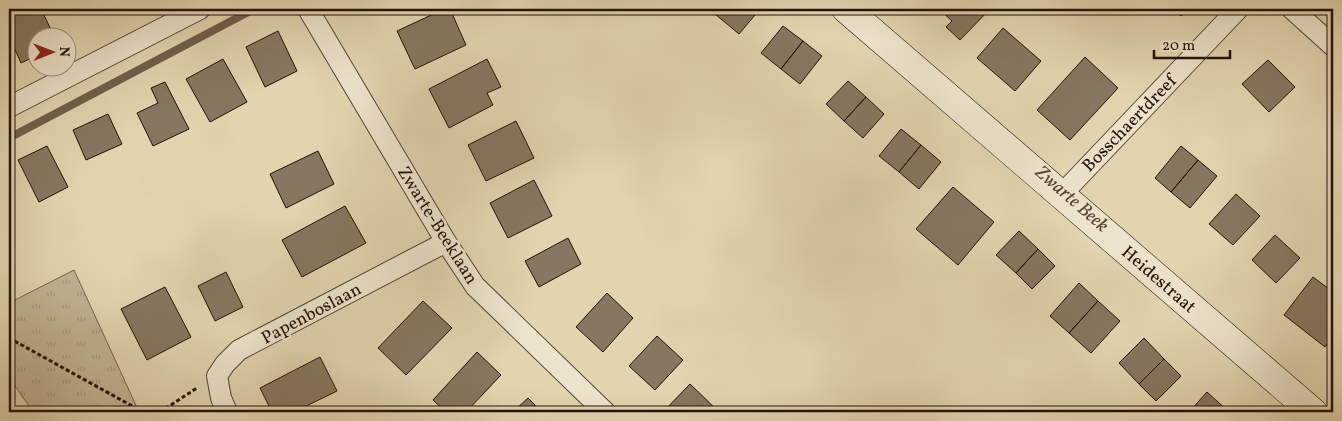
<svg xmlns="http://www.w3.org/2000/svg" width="1342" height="421" font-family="Vollkorn,serif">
  <defs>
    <pattern id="park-tufts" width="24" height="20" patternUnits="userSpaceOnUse" patternTransform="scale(1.25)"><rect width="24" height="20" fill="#c1b393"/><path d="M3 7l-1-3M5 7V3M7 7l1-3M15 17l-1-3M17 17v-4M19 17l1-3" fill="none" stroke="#a6997d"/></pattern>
  </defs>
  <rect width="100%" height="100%" fill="#e1d4af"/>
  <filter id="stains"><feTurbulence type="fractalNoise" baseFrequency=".004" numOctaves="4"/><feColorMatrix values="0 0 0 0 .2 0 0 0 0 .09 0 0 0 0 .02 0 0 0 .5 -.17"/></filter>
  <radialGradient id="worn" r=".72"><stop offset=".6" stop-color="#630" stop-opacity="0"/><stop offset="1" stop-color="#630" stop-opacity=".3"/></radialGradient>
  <path fill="url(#park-tufts)" stroke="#72624f" d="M74,270L139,412H33L9,377V303Z"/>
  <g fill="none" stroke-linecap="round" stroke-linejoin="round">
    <path stroke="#6f5f4c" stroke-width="8" d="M9,138L254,9"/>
  </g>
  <path fill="#867760" stroke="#24120b" d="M9,9H41L55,38H38V55L21,63L9,36Z
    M444,9H450L466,45L415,69L397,31Z
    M709,9H760L739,34Z
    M939,9H990L960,40L946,27L952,21Z
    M1172,9H1188L1181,16Z
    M783,26L803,41L781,69L761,53Z
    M1003,28L1041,61L1015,91L977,58Z
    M278,31L297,71L265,87L246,47Z
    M803,41L822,56L800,84L781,69Z
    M1085,57L1118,88L1070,140L1037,110Z
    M223,59L247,102L210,122L186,79Z
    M487,59L501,87L487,93L493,105L449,128L429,89Z
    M1268,60L1295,87L1269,112L1242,84Z
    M848,81L866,97L844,121L826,104Z
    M165,82L189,129L153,146L137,113L158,103L151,88Z
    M866,97L884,114L863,138L844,121Z
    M108,114L122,144L86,160L73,130Z
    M516,121L534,158L486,181L468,145Z
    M901,129L921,145L899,172L879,156Z
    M921,145L941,162L919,189L899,172Z
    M47,146L68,187L39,202L18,160Z
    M1181,146L1198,160L1171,192L1155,178Z
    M318,151L334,184L286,208L270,174Z
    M1198,160L1217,176L1190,208L1171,192Z
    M534,180L552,216L508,238L490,203Z
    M953,187L994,222L958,265L916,229Z
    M1236,194L1260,216L1233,245L1209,224Z
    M345,206L366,243L302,277L282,240Z
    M1019,231L1038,249L1016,273L996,255Z
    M1275,235L1300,258L1276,283L1252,260Z
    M568,238L581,264L539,287L525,261Z
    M1038,249L1055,266L1032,289L1016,273Z
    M226,272L243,307L215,321L198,286Z
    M1313,277L1333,292V336L1325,347L1284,315Z
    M1079,283L1098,301L1069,333L1050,316Z
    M165,287L191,337L147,360L121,309Z
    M607,293L633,318L603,352L576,327Z
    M423,301L452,328L406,375L378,348Z
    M1098,301L1120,321L1091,353L1069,333Z
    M657,336L683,360L655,390L629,366Z
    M1144,338L1164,359L1139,384L1119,363Z
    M477,352L501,375L466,412H446L433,400Z
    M320,357L337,391L294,412H272L260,388Z
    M1164,359L1181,376L1156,401L1139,384Z
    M690,384L719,412H663Z
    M1207,392L1229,412H1189Z
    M528,398L542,412H513Z"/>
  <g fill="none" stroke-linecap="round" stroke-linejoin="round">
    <defs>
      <path id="street" d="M308,9L446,242L475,286L605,412
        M1292,9L1333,46
        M9,107L200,9
        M1062,194L1238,9
        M227,412L221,398L217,376L225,364L239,350L446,242"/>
      <path id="secondary" d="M846,9L1313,412"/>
    </defs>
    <use href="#street" stroke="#534234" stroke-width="22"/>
    <use href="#secondary" stroke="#24120b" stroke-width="29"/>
    <path stroke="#24120b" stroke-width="3" stroke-dasharray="4 2.5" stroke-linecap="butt" d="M9,338L143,412
      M160,412L197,388"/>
    <use href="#street" stroke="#ece3cb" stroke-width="20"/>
    <use href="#secondary" stroke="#ece3cb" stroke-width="28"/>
  </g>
  <g text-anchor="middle" stroke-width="5" stroke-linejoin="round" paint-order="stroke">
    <g font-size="18" fill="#24120b" stroke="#ece3cb">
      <text transform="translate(1129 123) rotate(-46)" y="6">Bosschaertdreef</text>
      <text transform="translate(438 225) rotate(58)" y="6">Zwarte-Beeklaan</text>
      <text transform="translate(1159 279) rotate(41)" y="6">Heidestraat</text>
      <text transform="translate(311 313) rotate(-28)" y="6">Papenboslaan</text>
    </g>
    <g font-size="19" font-style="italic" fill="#564536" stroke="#ece3cb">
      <text transform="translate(1073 198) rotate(41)" y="7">Zwarte Beek</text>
    </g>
  </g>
  <rect width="1342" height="421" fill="none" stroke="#e1d4af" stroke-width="30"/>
  <rect x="10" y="10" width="1322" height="401" fill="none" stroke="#24120b" stroke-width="2.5"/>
  <rect x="15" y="15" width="1312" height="391" fill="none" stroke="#24120b"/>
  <g transform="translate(52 52) rotate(89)"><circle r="24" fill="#ece3cb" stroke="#9c8f7e"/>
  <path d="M0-4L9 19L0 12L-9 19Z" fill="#8f2418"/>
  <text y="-8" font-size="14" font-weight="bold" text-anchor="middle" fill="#24120b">N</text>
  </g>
  <path d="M1154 50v8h76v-8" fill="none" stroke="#24120b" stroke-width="2.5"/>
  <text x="1162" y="50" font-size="15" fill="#24120b" stroke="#ece3cb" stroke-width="4" paint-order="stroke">20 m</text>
  <rect width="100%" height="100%" filter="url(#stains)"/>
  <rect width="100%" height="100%" fill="url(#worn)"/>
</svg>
